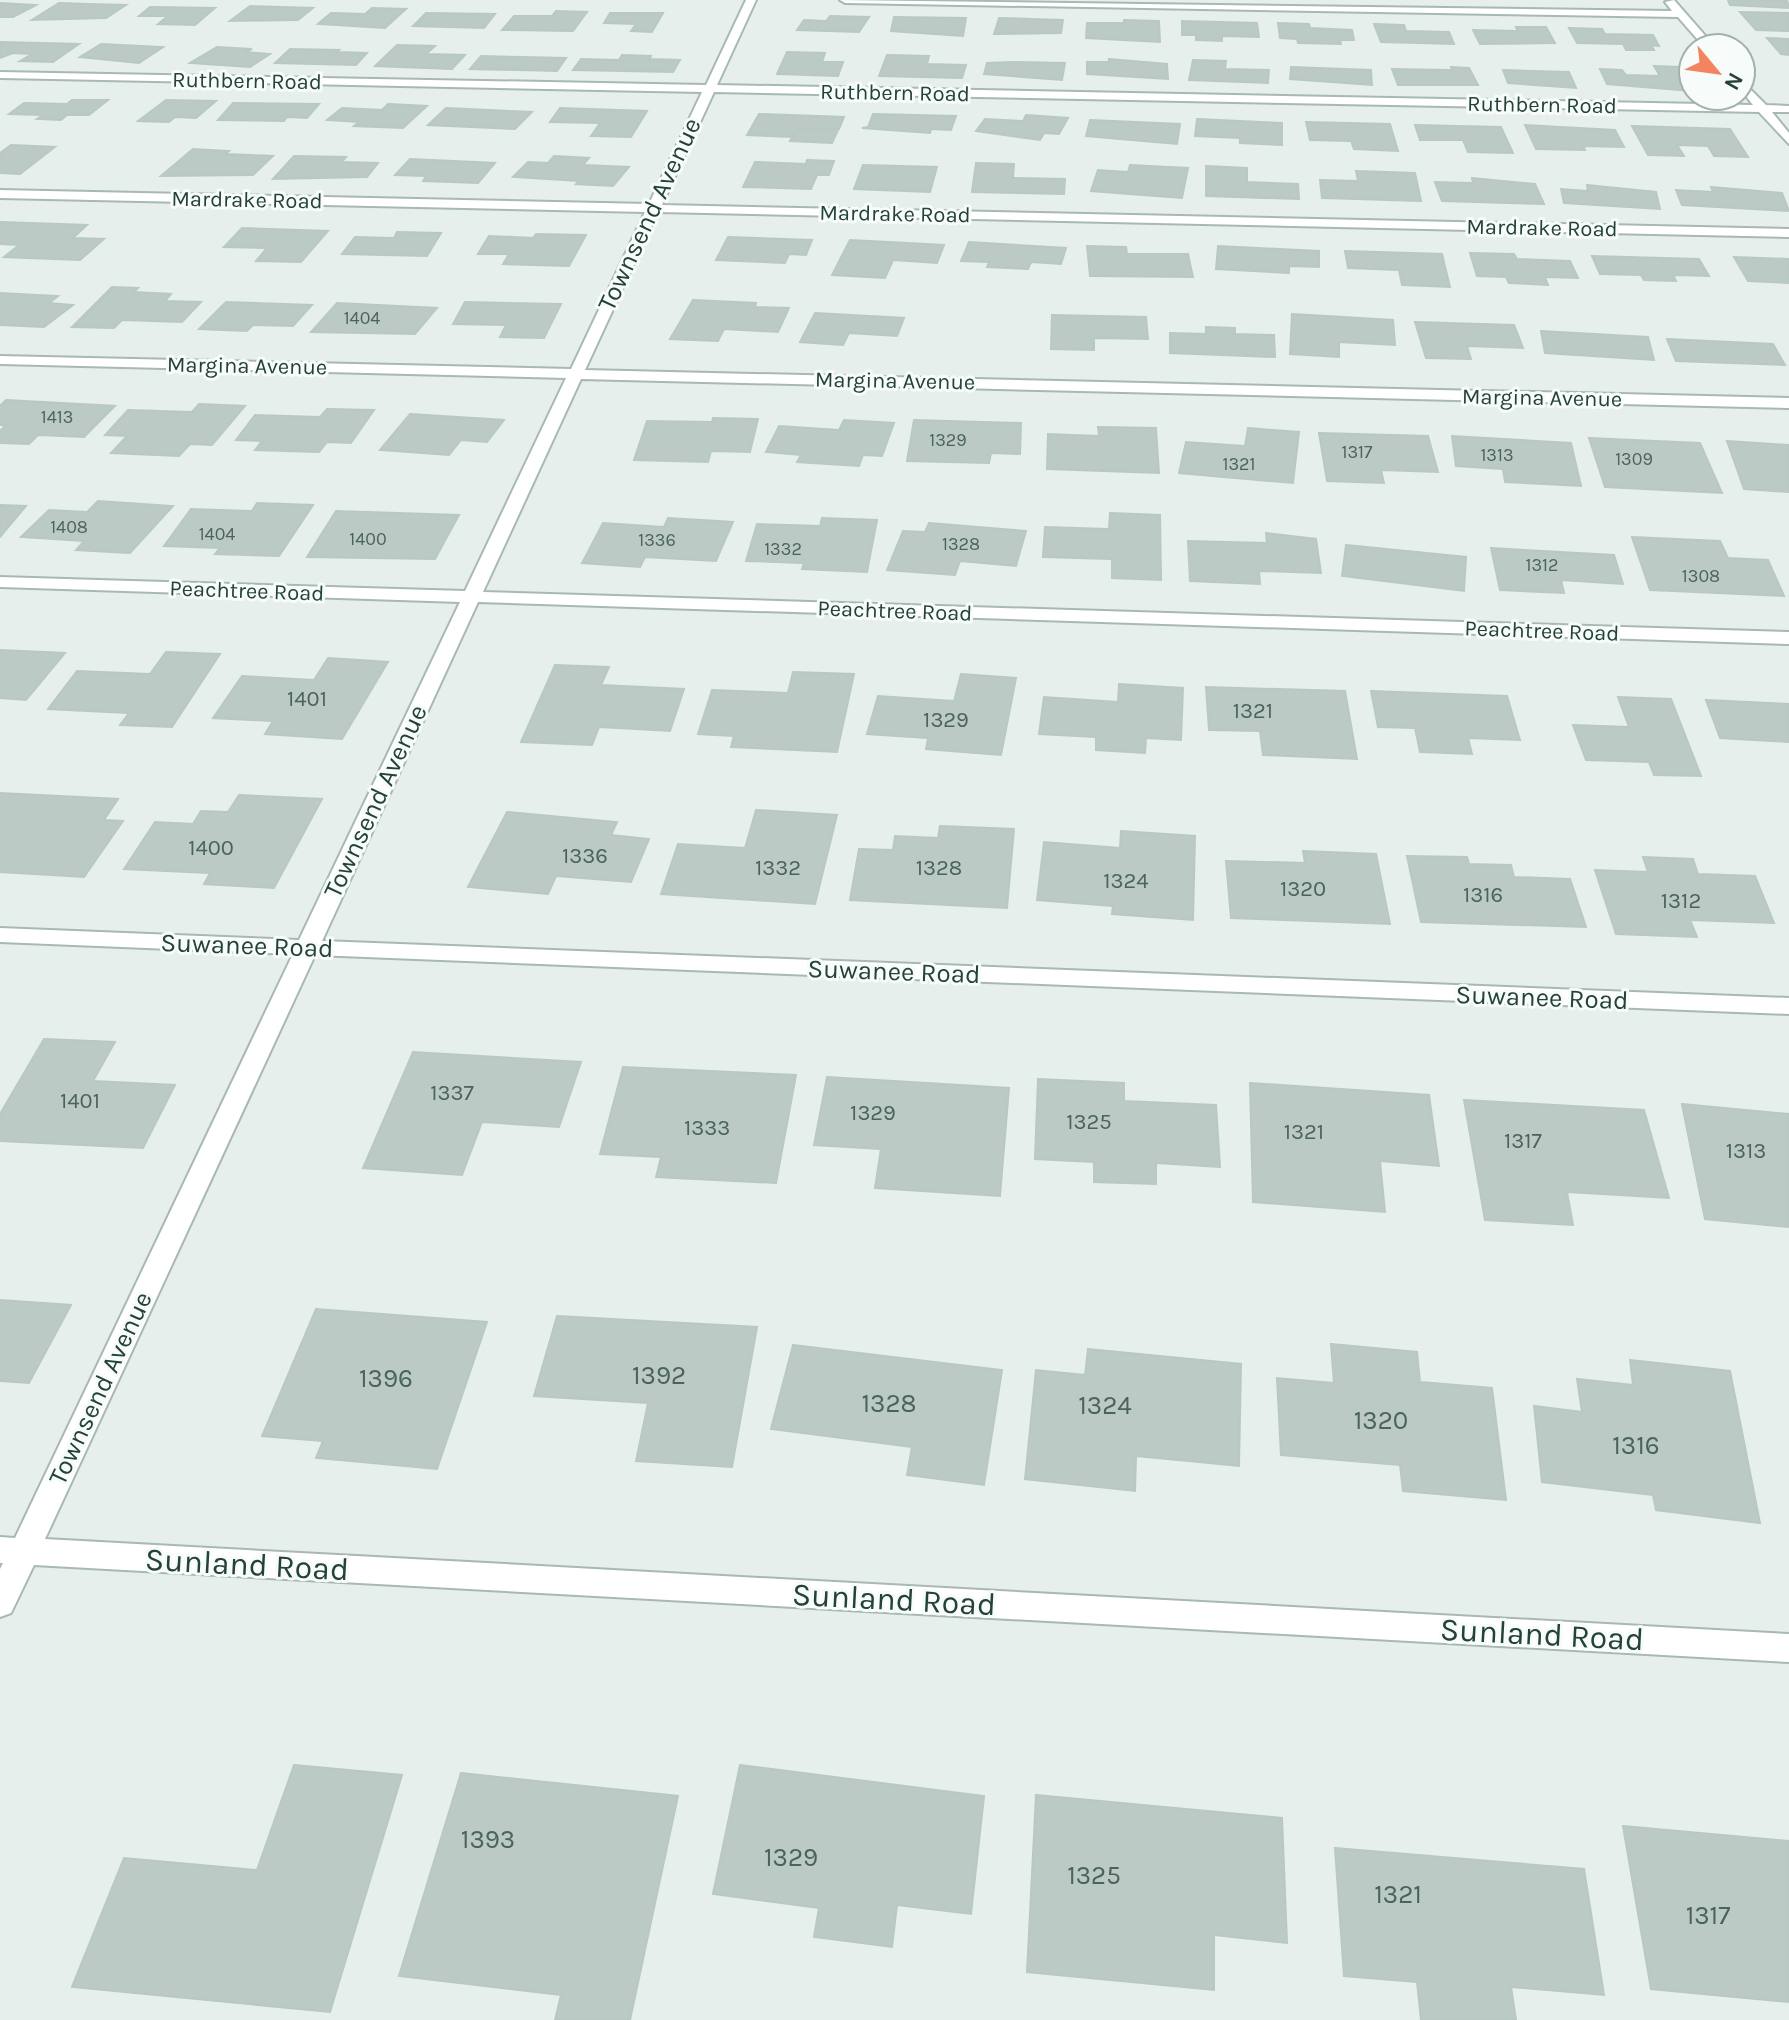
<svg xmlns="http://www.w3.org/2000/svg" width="1789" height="2020" font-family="Karla,sans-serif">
  <rect width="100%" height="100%" fill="#e6efeb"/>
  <path fill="#bbcac4" stroke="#b8c9c2" stroke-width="2" d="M1728,0H1787L1789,8L1730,5Z
    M0,3L36,5L13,17H0Z
    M59,3L88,4L126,5L106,18L32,20Z
    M250,6L313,8L298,20L230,21Z
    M150,7L215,8L195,25L158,24L168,16H139Z
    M372,8L406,9L385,28L318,24L331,13L365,14Z
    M556,11L587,12L573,31L502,30L514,16H552Z
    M1740,12L1789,13V31L1756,30Z
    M426,13L495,14L484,28L413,26Z
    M610,13H663L652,32L631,31L636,24L604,23Z
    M830,16L869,17L859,32L797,30L804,20L826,21Z
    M894,17L966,18L963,36L891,31Z
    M999,18L1063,20L1061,33L994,34Z
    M1124,20L1159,21L1160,42L1086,38L1087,23H1124Z
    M1182,21L1257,23L1259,37L1222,36V41L1196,40V35H1182Z
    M1278,23L1309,24L1310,28L1352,30L1354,40H1340L1341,44L1298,43L1297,39L1280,38Z
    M1374,24L1404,25L1406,31L1449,32L1454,44L1381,42Z
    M1516,27H1546L1555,43L1480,44L1473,30L1518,31Z
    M1569,28L1602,29L1605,34L1653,35L1659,46L1651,45L1654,50H1626L1623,44L1577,43Z
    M1767,38L1789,39V55L1781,54Z
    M1,42L79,44L53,62L20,61L32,54L13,53L0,58Z
    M101,44L163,47L139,63L80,57Z
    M397,45L435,46L426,54L465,55L452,69L375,66Z
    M217,47L252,49L245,52L270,54L250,67L190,63Z
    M290,49L339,50L337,52L367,53L356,65L275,63Z
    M787,52L825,53L822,62H843L838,76L777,74Z
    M622,55L651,56L649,59L680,60L673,72L573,70L581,59L619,60Z
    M887,55L929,56L927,64L966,65L962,78L879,76Z
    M481,56L566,58L557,71L470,69Z
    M1109,59L1167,64L1168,79L1087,74V62H1109Z
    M1193,60L1226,61L1225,69L1269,70L1268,83L1189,80Z
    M1013,62L1065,63L1062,80L984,74L987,63Z
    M1654,66L1681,67L1693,91L1607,84L1600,69L1622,70L1626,75L1660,76Z
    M1291,67L1371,70L1372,85L1290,79Z
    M1451,67L1469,68L1478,85H1398L1392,69L1452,70Z
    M1503,70L1569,72L1576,88L1508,83Z
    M72,100H108L89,115H67L61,120L37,119L43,115L9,114L24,103L67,104Z
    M166,100L216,101L196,118L175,117L169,122L138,121Z
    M233,103L319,104L307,118L287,117L284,121L218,120Z
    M388,104L427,106L403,128L354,126L359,122L327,120L342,108L382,110Z
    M446,108L532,112L515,129L428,125Z
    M560,108L647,111L631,137L591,136L600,123L550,122Z
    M759,114L844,117L839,129L797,128L792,137L747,135Z
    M873,114L956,116L951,130L931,129L930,133L862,128L868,127Z
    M1026,115L1068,118L1059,134L1044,133L1040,140L976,131L985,119L1023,121Z
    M1197,119L1282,123V145L1240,143V138L1195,136Z
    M1090,120L1180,124L1177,144L1086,136Z
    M1306,122L1390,124L1398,151L1354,149L1351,141L1310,140Z
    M1415,125L1501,127L1513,153L1468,152L1463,140H1420Z
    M1525,125L1615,130L1624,147L1583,146L1585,150L1536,149Z
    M1632,126L1730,129L1748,157L1714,156L1708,146L1677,145L1684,156L1648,155Z
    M797,129L838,130L832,143L790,141Z
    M11,145L55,147L20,174L0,173V153Z
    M193,149L229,151L225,154L273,156L253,175L161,176Z
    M294,156L346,157L342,162L378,163L367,177L273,179Z
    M554,156L589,158L583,165L629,167L613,186L576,184L579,181L513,177L528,162L548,163Z
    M410,159L495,163L478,183L423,181L426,176L395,175Z
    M807,160L834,161L829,175H817L811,189L743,187L755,162L806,164Z
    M976,163L1014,164L1013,178L1065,179L1064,194L972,192Z
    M863,165L937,167L930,192L854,189Z
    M1130,165L1188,168L1182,198L1091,191L1098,170L1128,172Z
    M1206,166L1247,168V182L1298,184L1299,199L1206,196Z
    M1356,171L1415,173L1421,201L1322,198L1320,180L1358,181Z
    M1472,178L1535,184L1544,204L1442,201L1435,182L1473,183Z
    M1587,185L1656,192L1660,209L1564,203L1561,189L1588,191Z
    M1711,187L1782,193L1789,211L1682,205L1676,190L1713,192Z
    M0,222L87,225L73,238L104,239L80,260L4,257L19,245L0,244Z
    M242,228L328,231L301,262L256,261L267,248L224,247Z
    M397,232L441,233L427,256L342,254L355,237L394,238Z
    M536,234L586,235L569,266L503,264L509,254H478L489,236L533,238Z
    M728,237L812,240L806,255L789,254L785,263L716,260Z
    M850,240L944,245L937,263L893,260L885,278L832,275Z
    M969,242L1066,248L1061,264L1031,262L1028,269L987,267L989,262L961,261Z
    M1087,246L1126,247L1127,254H1188L1193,277L1090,276Z
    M1218,246L1319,251V267L1289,266V273L1216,269Z
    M1345,251L1442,254L1450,287L1402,285L1399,270L1348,268Z
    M1470,253L1514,254L1517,259L1570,261L1578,278L1545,277L1548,285L1509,283L1506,277L1477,276Z
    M1592,256L1699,259L1709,276L1673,275L1676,281L1644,280L1641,275L1600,274Z
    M1734,257L1789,259V283L1748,281Z
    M112,287L138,288L134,292L171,294L165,301L201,302L182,322L122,320L114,328L72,327Z
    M0,293L58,296L49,303L73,305L44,327L0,325Z
    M693,300L756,303L755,307L789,308L778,332L724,329L718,341L670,339Z
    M226,302L312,305L293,326L253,325L247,331L199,329Z
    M465,302L561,304L544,338L500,337L506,325L453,324Z
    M337,303L437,308L415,334L311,332Z
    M815,313L904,318L897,336L849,333L843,345L800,342Z
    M1292,314L1393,320L1395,345L1339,342V357L1290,354Z
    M1052,315L1146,317L1148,339L1094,338V350L1051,349Z
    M1415,322L1514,325L1523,348L1467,346L1471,359L1426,358Z
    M1206,327L1235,328V334L1274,335L1275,357L1170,353V333L1206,334Z
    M1541,331L1648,337L1654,360L1545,353Z
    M1667,339L1773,344L1785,365L1676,361Z
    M6,400L115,406L84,437L38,435L29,444L0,443V431L6,425H0V406Z
    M199,404L245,406L212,445L190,444L179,456L111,453L127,436L105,435L128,410L192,412Z
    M327,409L374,410L351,443L327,442L319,452L255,450L262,441L236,440L255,415L320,417Z
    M410,414L504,420L487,442L461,440L449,455L380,450Z
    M713,418L758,419L750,452L711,451L708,462L634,460L647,421L712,422Z
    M844,420L894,423L882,456L863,455L859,466L797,462L801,455L766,452L779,426L839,430Z
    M914,420L1021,423L1020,454L991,453L989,463L907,461Z
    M1098,427L1156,428L1159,473L1047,469L1048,434L1099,436Z
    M1248,428L1299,432L1293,483L1179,473L1186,442L1245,446Z
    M1319,433L1428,436L1438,472L1381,470L1384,483L1327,481Z
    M1452,436L1571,443L1581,486L1505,482L1503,469L1456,466Z
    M1589,438L1700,443L1722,493L1605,487Z
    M1727,441L1789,445V492L1744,489Z
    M98,501L173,506L130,553L76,550L84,541L21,537L49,510L87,512Z
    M257,503L313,505L279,556L215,554L220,548L164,546L191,509L252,511Z
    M0,505L26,506L0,537Z
    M336,511L459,515L435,559L307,557Z
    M1110,513L1160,515L1161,580L1112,578V559L1043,557L1045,527L1109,529Z
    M668,518L733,522L716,561L645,557L640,567L582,563L603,523L664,527Z
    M822,518L877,520L867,572L802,569L804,563L746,561L757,524L820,526Z
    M929,523L1026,531L1016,566L960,561L955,575L887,570L903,531L925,532Z
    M1266,533L1316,539L1321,573L1259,571L1260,584L1190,581L1188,541L1267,543Z
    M1632,537L1720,541L1728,558L1768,560L1784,596L1650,590Z
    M1346,545L1466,557L1464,591L1342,576Z
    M1491,548L1614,555L1623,584L1561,580L1564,593L1500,590Z
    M0,650L65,653L26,700L0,698Z
    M166,652L220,654L172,727L120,725L129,713L48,709L77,671L150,674Z
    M328,658L388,662L342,739L265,734L273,721L213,718L242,676L314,680Z
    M555,665L609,667L601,685L684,689L670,731L599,727L592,745L521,742Z
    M793,672L854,674L837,752L731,747L734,736L698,734L712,690L788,693Z
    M961,674L1016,678L1001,755L926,749L928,738L867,734L878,696L954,701Z
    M1119,684L1183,688L1181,740L1146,738L1145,753L1096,750V737L1039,734L1044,697L1118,702Z
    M1206,687L1345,691L1357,759L1263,755L1260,731L1209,730Z
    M1371,691L1507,696L1520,740L1468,738L1472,754L1420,752L1415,728L1378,727Z
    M1618,697L1671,699L1701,776L1654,775L1649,762L1586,760L1573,725L1629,727Z
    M1706,700L1789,704V742L1720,738Z
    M0,793L118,799L104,820L123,821L84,877L0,872Z
    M239,795L322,799L274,888L204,884L210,873L124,869L155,822L193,824L201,811L228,812Z
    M756,810L837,815L815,904L661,894L678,844L745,848Z
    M507,812L617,822L611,835L649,839L631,882L556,876L548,894L468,887Z
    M940,826L1014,829L1007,908L850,900L859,849L893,850L895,836L938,838Z
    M1121,831L1195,836L1193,920L1112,914L1113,906L1037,900L1044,842L1120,848Z
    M1303,851L1376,854L1390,924L1231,918L1226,861L1305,863Z
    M1407,856L1467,857L1469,864L1511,865L1514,877L1570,879L1586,927L1421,922Z
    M1643,857L1693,859L1698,874L1755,876L1774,923L1690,920L1697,937L1616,934L1595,870L1648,872Z
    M44,1039L115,1042L93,1081L175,1085L143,1148L0,1141V1114Z
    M413,1052L581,1062L559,1127L482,1122L462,1175L363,1168Z
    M623,1067L796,1075L776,1183L656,1177L661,1157L600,1154Z
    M827,1077L1009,1088L1000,1196L875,1188L881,1149L814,1145Z
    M1038,1079L1124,1083V1101L1216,1105L1220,1167L1156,1163V1184L1094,1182V1162L1035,1159Z
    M1250,1083L1429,1095L1439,1166L1380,1161L1385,1212L1253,1202Z
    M1464,1100L1644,1110L1669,1198L1567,1192L1573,1225L1485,1220Z
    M1682,1104L1789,1114V1227L1705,1219Z
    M0,1300L71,1305L29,1383L0,1381Z
    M316,1309L487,1322L437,1469L316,1458L323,1441L262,1436Z
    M557,1316L757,1327L732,1467L636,1461L648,1403L534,1396Z
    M1331,1344L1417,1352L1420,1382L1492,1388L1506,1500L1403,1491L1400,1465L1281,1455L1277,1378L1334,1383Z
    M793,1345L1002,1370L984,1485L907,1475L912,1447L771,1429Z
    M1088,1349L1241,1364L1239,1466L1136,1456L1135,1491L1025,1479L1036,1370L1085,1375Z
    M1630,1360L1730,1371L1760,1523L1656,1510L1653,1495L1542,1482L1534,1406L1582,1412L1577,1379L1633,1385Z
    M294,1765L402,1775L330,2012L72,1987L124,1858L257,1870Z
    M740,1765L984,1796L971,1914L897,1905L892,1947L814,1937L819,1908L713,1894Z
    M461,1773L678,1796L630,2020H555L561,1995L399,1976Z
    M1036,1795L1282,1818L1287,1943L1214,1935V1990L1027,1972Z
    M1623,1826L1789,1841V2002L1651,1989Z
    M1335,1848L1584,1869L1604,1995L1511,1987L1516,2020H1421L1417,1982L1344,1976Z"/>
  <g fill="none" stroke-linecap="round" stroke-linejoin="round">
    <defs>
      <path id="street" d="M746,0H756L717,85L1753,105L1741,90V80L1766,105L1789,106V112H1772L1789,133V144L1759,112L714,92L662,205L1789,229V237L658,212L585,370L1789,398V408L581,379L483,592L1789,632V644L478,602L322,941L1789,998V1014L315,955L45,1539L1789,1634V1662L34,1565L11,1613L0,1617V1569L3,1563H0V1537L15,1538L293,954L0,942V928L299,940L460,602L0,587V577L465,591L566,378L0,364V356L571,369L645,212L0,198V190L649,204L702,92L0,78V72L706,85Z
        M840,0L1672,11L1665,2L1674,0L1716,48H1705L1678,17L845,3Z"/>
    </defs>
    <use href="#street" stroke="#a8b8b2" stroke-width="4"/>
    <use href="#street" fill="#fff" fill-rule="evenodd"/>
  </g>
  <g text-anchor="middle" stroke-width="6" stroke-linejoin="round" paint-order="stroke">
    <g font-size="18" fill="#4a645c">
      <text x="362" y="324">1404</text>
      <text x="57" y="423">1413</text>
      <text x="948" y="446">1329</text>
      <text x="1357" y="458">1317</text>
      <text x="1497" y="461">1313</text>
      <text x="1634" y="465">1309</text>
      <text x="1239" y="470">1321</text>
      <text x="69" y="533">1408</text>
      <text x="217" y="540">1404</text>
      <text x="368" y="545">1400</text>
      <text x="657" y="546">1336</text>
      <text x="961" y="550">1328</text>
      <text x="783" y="555">1332</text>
      <text x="1542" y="571">1312</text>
      <text x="1701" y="582">1308</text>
    </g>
    <g font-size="22" fill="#24423a" stroke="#f7fbf9">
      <text transform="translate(247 80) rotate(1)" y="8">Ruthbern Road</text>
      <text transform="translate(895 92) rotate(1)" y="8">Ruthbern Road</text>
      <text transform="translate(1542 104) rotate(1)" y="8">Ruthbern Road</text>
      <text transform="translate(247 199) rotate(1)" y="8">Mardrake Road</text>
      <text transform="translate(895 213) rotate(1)" y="8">Mardrake Road</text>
      <text transform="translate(1542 227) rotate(1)" y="8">Mardrake Road</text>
      <text transform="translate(247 365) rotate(1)" y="8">Margina Avenue</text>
      <text transform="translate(895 380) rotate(1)" y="8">Margina Avenue</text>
      <text transform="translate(1542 397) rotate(1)" y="8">Margina Avenue</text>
      <text transform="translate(247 590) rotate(2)" y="8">Peachtree Road</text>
      <text transform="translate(895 610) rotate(2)" y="8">Peachtree Road</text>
      <text transform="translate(1542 630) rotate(2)" y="8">Peachtree Road</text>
    </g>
    <g font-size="22" fill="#4a645c">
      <text x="307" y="706">1401</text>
      <text x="1253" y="718">1321</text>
      <text x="946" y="727">1329</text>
      <text x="211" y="855">1400</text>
      <text x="585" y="863">1336</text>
      <text x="778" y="875">1332</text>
      <text x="939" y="875">1328</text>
      <text x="1126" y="888">1324</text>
      <text x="1303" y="896">1320</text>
      <text x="1483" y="902">1316</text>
      <text x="1681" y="908">1312</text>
      <text x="452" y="1100">1337</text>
      <text x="80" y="1108">1401</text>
      <text x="873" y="1120">1329</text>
      <text x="1089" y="1129">1325</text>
      <text x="707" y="1135">1333</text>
      <text x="1304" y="1139">1321</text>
      <text x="1523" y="1148">1317</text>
      <text x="1746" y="1158">1313</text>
    </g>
    <g font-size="26" fill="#24423a" stroke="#f7fbf9">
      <text transform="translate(649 214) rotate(-65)" y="9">Townsend Avenue</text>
      <text transform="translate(375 801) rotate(-65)" y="9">Townsend Avenue</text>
      <text transform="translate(247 945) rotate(2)" y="9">Suwanee Road</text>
      <text transform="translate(894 971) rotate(2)" y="9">Suwanee Road</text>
      <text transform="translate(1542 997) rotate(2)" y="9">Suwanee Road</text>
      <text transform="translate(100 1388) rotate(-65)" y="9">Townsend Avenue</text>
    </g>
    <g font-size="26" fill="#4a645c">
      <text x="659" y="1384">1392</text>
      <text x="386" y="1387">1396</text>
      <text x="889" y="1412">1328</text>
      <text x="1105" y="1414">1324</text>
      <text x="1381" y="1429">1320</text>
      <text x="1636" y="1454">1316</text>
      <text x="488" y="1848">1393</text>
      <text x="791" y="1866">1329</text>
      <text x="1094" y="1884">1325</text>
      <text x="1398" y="1903">1321</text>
      <text x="1708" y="1924">1317</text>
    </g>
    <g font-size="32" fill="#24423a" stroke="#f7fbf9">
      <text transform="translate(247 1564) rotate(3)" y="11">Sunland Road</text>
      <text transform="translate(894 1599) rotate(3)" y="11">Sunland Road</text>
      <text transform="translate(1542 1634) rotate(3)" y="11">Sunland Road</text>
    </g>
  </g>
  <g transform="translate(1717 72) rotate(119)"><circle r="38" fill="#f7fbf9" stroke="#a3b1ad" stroke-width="2"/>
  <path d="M0-6L14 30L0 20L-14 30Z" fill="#f4845f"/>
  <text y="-12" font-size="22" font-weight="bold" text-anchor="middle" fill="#24423a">N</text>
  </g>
</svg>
